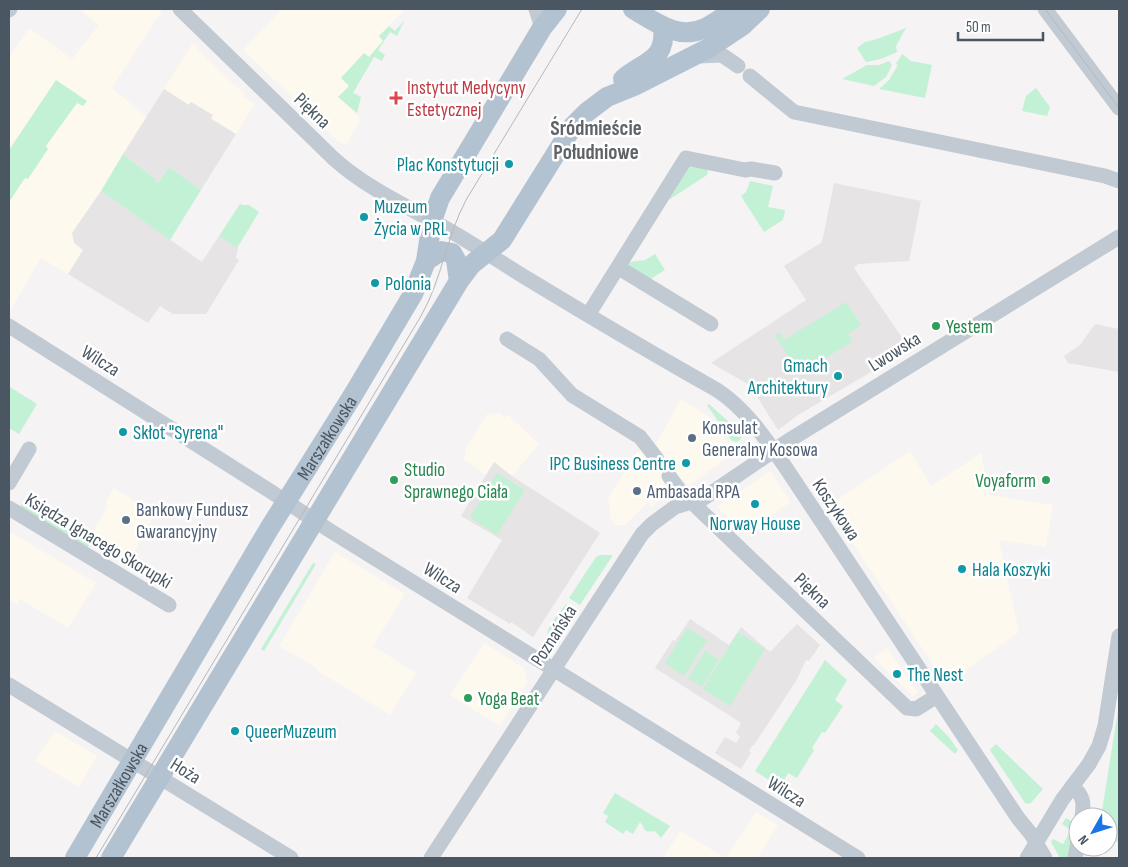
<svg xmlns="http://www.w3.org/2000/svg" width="1128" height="867" font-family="'Sofia Sans Condensed',sans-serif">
  <rect width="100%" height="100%" fill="#f5f3f3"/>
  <path fill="#fdf9ef" d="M79,9H157L162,13L153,22L154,23L112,88L147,117L113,174L72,233L83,250L68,274L41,258L10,311L9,58L29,28L72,59L99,25Z
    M282,9H405L379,36L383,41L368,57L364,53L341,78L349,86L339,97L361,119L346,145L338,141L243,50Z
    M193,43L198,47L197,49L245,95L244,97L255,104L236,134L211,118L212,115L191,102L189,105L164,89Z
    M681,399L710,417L729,444L731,449L730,456L688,486L684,480L671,489L652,507L648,502L625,525H616L611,520L608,498L637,452L657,442Z
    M500,413L504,417L508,415L539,444L512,476L494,462L486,475L464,459L466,448L487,414Z
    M910,451L931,486L981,453L990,495L1053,505L1046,547L999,540L1019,632L946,684L851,541L855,538L853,535L851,536L849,533L847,534L828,506Z
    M770,471L791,502L763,521L748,537L717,507Z
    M114,488L155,514L129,561L89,537L108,506L105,504Z
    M9,531L96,583L68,628L20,599L17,604L9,599Z
    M335,552L405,594L373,646L416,673L390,715L316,670L317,668L279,646Z
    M484,643L524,668L527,683L500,726L450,695Z
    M887,648L918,692L913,696L874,658Z
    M55,731L97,756L79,787L35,761Z
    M756,812L778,825L757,858H663L680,831L726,858Z"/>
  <path fill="#e6e4e5" d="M164,89L189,105L191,102L213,115L211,119L236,134L201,190L169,167L158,183L154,180L155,179L123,154Z
    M834,183L921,201L909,261L858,264L854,268L910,349L798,415L778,430L754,392L756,391L755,388L711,363L806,300L784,266L822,242Z
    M101,191L202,262L219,236L238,248L236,258L239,260L206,314H173L160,306L148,323L68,274L83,250L74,243L72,233Z
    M1095,324L1119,329V372L1068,363L1064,356L1080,345Z
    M494,462L512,476L600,533L533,637L511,622L510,624L467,598L502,540L461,516Z
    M690,619L729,645L741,627L770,652L797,624L820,645L809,661L806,660L796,681L754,745H753L749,751L751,753L741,769L715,753L725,737L736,743L740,737L736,733L741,723L655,668L673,640L675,641Z"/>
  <path fill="#c3f1d5" d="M404,21L397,36L390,32L378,50L385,55L382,61L374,57L353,93L361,97L357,113L338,97L349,86L341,78L364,53L369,57L383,41L379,36L389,26L395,31Z
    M906,28L896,46L897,52L881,59L866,62L857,48L865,42L877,39Z
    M902,54L911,61L932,65L925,98L879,89L889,80L898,65L896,64Z
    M889,61L892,65L886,77L874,86L842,79L867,65H879Z
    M56,80L87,101L83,106L77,103L46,146L48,149L28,179L25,178L9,202V150Z
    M1036,88L1050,107L1047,116L1022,111L1026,96Z
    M123,154L155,179V181L158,183L169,167L201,190L170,240L101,191Z
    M688,162L709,166L707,175L664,203Z
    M750,181L773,186L768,207L785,210L783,220L764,232L741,196L746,192Z
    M240,204L243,205H249L259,212L237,248L219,236Z
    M655,254L665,270L649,280L628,267L629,262L645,260Z
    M846,302L861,325L848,334L852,342L800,373L775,336L779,332L784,340Z
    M10,387L37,404L19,434L9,428Z
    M709,404L740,432L742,436L740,440L736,442L731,440L707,405Z
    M497,473L525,490L497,535L470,517Z
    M22,503L90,544L87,548L20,507Z
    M600,555H613L580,605L569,598L596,557Z
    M313,563L316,564L264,651L261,649Z
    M566,604L577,611L560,636L562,638L559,644L552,639L550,642C541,631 559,614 566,604Z
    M687,628L707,640L684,676L665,663Z
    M738,632L765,649L730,706L703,689Z
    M705,651L719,660L702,687L688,678Z
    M825,660L847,680L835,700L843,706L825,733L822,732L812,748L814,750L797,778L788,773L780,787L755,771Z
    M1119,704V842H1108V817H1101Z
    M936,724L948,736L958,750L955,754L930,731Z
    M996,744L1043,789L1030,804L1025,803L990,750Z
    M615,793L670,826L661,838L655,831C642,833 647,830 640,822L633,834L626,830L623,834L605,822L608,816L603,813Z
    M1066,818L1073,822L1074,825L1068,858H1060L1051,842L1053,839L1063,844L1071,830L1062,824Z"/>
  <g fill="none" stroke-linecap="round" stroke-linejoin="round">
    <path stroke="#c1cad2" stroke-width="15" d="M180,9L333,158C369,191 418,211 459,236C484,251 508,267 533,282C594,319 655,355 717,390C746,409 766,439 786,468L1018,818L1031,834L1045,858
      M536,9L542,28
      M1045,9L1119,108
      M9,10L10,9
      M697,56L722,55L738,66
      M750,76L794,112L1105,176L1119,181
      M619,268L711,324
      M588,315L686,158L745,170L751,169L775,173
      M9,326L270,491L329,530L858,858
      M507,339L539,359L572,395L640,437L657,459
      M669,476L680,491L907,708L916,709L937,696
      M9,483L29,449
      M9,508L169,605
      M9,685L291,858
      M1072,786C1084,796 1084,803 1082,817
      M431,858L642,534L652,524L675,507L704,498L788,441L1119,237
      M1027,858L1062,800L1089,764L1099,746L1105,726L1119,636
      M1075,858L1078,842"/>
    <g stroke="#b3c2d1" stroke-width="20">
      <path d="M633,9C655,22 679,41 705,28C716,23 725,15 735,9"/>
      <path d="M623,79C644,61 667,61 663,27"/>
      <path d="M426,261L441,251L452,253L456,260L459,281"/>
      <path id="s1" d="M75,858L269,529L353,395L413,294L426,261L432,221L440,198L542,28L557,9"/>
      <path d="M111,858L459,281L471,265L502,240L573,126L587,112L607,97L634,86L709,48L742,26L760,9"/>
    </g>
    <path stroke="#b5b8bd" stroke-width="1" d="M1045,9L1119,108
      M96,858L421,316C442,279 446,238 466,200L582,9"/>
  </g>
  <path fill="#e0444e" stroke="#fff" stroke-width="2" d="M393.5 90.5h5v5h5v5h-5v5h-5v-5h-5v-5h5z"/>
  <g fill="#0f9aa8" stroke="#fff" stroke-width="2">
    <circle cx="509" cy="164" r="5"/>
    <circle cx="364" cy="217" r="5"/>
    <circle cx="375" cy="283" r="5"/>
    <circle cx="838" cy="376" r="5"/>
    <circle cx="123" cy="432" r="5"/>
    <circle cx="686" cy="463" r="5"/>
    <circle cx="755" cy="504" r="5"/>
    <circle cx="962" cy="569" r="5"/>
    <circle cx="897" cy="674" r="5"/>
    <circle cx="235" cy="731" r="5"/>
  </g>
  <g fill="#2e9e5b" stroke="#fff" stroke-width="2">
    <circle cx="936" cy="326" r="5"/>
    <circle cx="394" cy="480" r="5"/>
    <circle cx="1046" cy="480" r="5"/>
    <circle cx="468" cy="698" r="5"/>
  </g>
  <g fill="#5c6f8a" stroke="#fff" stroke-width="2">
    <circle cx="692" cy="438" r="5"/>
    <circle cx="637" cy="491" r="5"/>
    <circle cx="126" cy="520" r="5"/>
  </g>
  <g text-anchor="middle" stroke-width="5" stroke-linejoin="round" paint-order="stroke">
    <g font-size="19" fill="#be3a42" stroke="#fff" text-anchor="start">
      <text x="407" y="94">Instytut Medycyny<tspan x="407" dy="22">Estetycznej</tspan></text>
    </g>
    <g font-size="19" fill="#4a5661" stroke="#fff">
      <text transform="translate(313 110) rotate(44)" y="7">Piękna</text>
      <text transform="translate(894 351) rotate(-32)" y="7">Lwowska</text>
      <text transform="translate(101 360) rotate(32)" y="7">Wilcza</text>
      <text dy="7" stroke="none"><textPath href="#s1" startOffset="490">Marszałkowska</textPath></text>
      <text transform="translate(837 509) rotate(56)" y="7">Koszykowa</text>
      <text transform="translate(99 540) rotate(31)" y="7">Księdza Ignacego Skorupki</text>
      <text transform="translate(443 577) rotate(32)" y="7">Wilcza</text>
      <text transform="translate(813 590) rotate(44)" y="7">Piękna</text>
      <text transform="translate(553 635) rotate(-57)" y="7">Poznańska</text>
      <text transform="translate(186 770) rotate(32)" y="7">Hoża</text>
      <text dy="7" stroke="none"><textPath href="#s1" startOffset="85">Marszałkowska</textPath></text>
      <text transform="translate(787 791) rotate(32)" y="7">Wilcza</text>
    </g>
    <g font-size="19" fill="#0d838f" stroke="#fff" text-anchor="start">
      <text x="499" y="171" text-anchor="end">Plac Konstytucji</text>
      <text x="374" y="213">Muzeum<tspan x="374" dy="22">Życia w PRL</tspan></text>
      <text x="385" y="290">Polonia</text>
      <text x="828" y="372" text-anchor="end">Gmach<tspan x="828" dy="22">Architektury</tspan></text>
      <text x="133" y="439">Skłot "Syrena"</text>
      <text x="676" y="470" text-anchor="end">IPC Business Centre</text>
      <text x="755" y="530" text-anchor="middle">Norway House</text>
      <text x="972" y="576">Hala Koszyki</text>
      <text x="907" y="681">The Nest</text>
      <text x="245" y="738">QueerMuzeum</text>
    </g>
    <g font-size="19" fill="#27864d" stroke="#fff" text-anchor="start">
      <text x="946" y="333">Yestem</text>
      <text x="404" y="476">Studio<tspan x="404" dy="22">Sprawnego Ciała</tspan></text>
      <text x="1036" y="487" text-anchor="end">Voyaform</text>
      <text x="478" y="705">Yoga Beat</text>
    </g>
    <g font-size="19" fill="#4e5e75" stroke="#fff" text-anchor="start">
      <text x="702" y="434">Konsulat<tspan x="702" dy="22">Generalny Kosowa</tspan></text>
      <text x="647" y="498">Ambasada RPA</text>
      <text x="136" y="516">Bankowy Fundusz<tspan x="136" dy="22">Gwarancyjny</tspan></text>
    </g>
    <g font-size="21" font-weight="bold" fill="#5f6368" stroke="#fff">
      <text x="596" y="135">Śródmieście<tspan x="596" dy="24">Południowe</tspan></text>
    </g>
  </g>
  <rect width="1128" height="867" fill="none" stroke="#4a5661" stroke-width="20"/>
  <g transform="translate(1093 832) rotate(231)"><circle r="24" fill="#ffffff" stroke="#b7bbc0"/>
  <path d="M0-4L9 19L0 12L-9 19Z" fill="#1a73e8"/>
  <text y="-8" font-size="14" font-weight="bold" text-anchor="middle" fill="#4a5661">N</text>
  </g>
  <path d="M958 32v8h85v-8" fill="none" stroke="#4a5661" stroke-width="2.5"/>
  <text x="966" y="32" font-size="15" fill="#4a5661" stroke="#ffffff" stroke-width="4" paint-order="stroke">50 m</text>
</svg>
